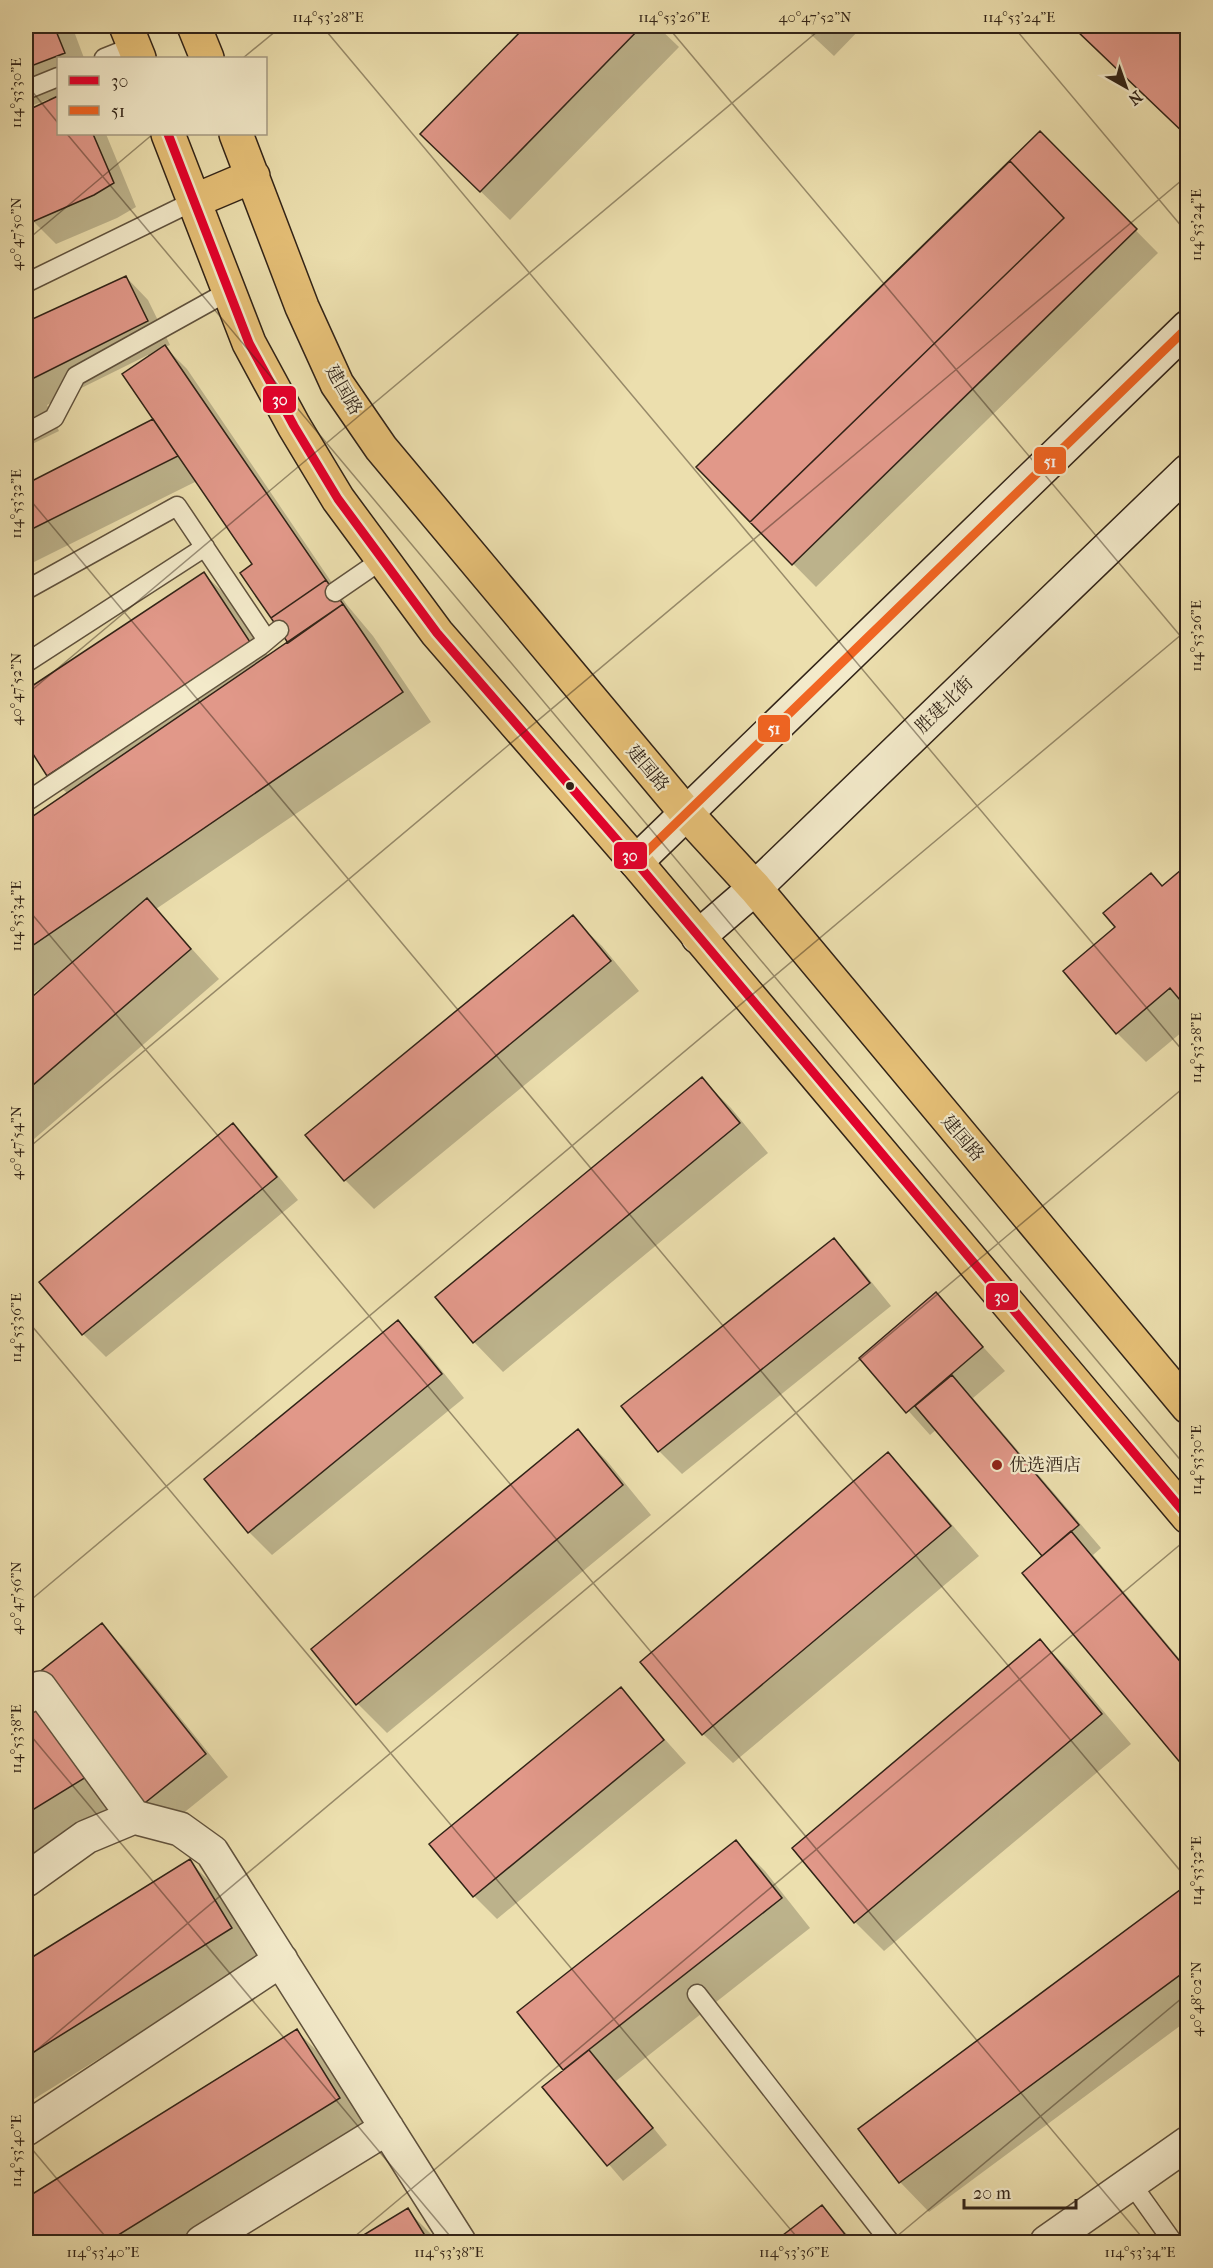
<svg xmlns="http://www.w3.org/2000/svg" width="1213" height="2268" font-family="'IM FELL French Canon','Noto Serif SC',serif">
  <rect width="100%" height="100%" fill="#ecdfae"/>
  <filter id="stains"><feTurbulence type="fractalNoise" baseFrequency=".00333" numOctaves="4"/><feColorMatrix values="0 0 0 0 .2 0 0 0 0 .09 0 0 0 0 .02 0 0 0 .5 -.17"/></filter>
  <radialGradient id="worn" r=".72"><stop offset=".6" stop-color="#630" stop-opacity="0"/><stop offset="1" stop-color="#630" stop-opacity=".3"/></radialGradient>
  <path fill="#0003" d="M26,26H72L84,58H58V134H106L136,207L117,218L56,244L33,221L26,203V112L50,101L49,99L26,108Z
    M528,26H657L679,47L510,220L422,134Z
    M802,26H863L834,56Z
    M1079,26H1188V136L1076,28Z
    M1040,133L1158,253L816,587L751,521Z
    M126,277L148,300L170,345L165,347L187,369L347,605L373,636L431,722L156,909L219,979L26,1146V1004L41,991L39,989L26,999V823L68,794L48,775L26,741V692L204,574L234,603L269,657L290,643L254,564L197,481L26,566V486L155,420L148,355L47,405L59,431L26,447V324Z
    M1188,866V1027L1146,1062L1117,1033V928L1151,875L1163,887Z
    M572,917L602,946L639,991L374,1209L345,1180Z
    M702,1079L731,1108L768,1153L503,1372L474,1342L437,1297Z
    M232,1125L255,1148L298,1200L106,1357L83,1334L41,1282Z
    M834,1240L856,1263L891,1306L682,1474L659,1451Z
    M935,1294L1005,1371L973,1398L1101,1548L1093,1555L1188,1669V1769L1044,1556L937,1429L930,1435L861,1358Z
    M398,1322L421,1345L464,1398L272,1555L249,1532Z
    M578,1431L607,1461L651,1515L387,1733L358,1704Z
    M888,1454L917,1484L979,1556L733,1763L703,1734L642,1662Z
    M102,1625L124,1648L228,1777L165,1828L142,1805Z
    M1040,1641L1069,1670L1131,1744L884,1951L855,1922Z
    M620,1689L686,1763L497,1919L474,1896L431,1844Z
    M46,1704L119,1804L26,1861V1717Z
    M736,1842L765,1871L810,1928L616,2081L667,2145L623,2181L544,2088L566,2071L520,2012Z
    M189,1861L219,1891L261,1958L26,2104V1963Z
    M1188,1886V2020L929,2212L900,2182Z
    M297,2031L326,2060L368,2128L183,2242H26V2200Z
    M822,2207L854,2242H777Z
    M407,2210L439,2242H355Z"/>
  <path fill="#e19889" stroke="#312317" stroke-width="1.5" d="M26,26H54L65,53L26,68Z
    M526,26H642L480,192L420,134Z
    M1077,26H1188V137L1074,28Z
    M58,96V134H93L114,183L94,195L32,222L26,207V111Z
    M1040,131L1137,229L792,565L696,467Z
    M1010,161L1064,218L750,522L696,467Z
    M126,276L148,321L26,382V322Z
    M165,345L326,580L271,618L240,573L252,564L122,374Z
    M153,419L178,456L26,532V484Z
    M204,572L250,642L47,776L26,743V690Z
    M326,580L343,604L288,643L271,618Z
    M343,604L403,692L26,950V821Z
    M1188,864V993L1180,1000L1170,988L1116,1034L1063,971L1115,927L1103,913L1151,873L1162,886Z
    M147,898L191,949L26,1091V1002Z
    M573,915L611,961L344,1181L305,1135Z
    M702,1077L740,1123L473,1343L435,1297Z
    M233,1123L277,1177L82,1335L39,1282Z
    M834,1238L870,1283L658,1452L621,1406Z
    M936,1292L983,1347L906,1413L859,1358Z
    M398,1320L442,1374L248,1533L204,1479Z
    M952,1375L1079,1525L1042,1556L915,1406Z
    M578,1429L623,1485L356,1705L311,1649Z
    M888,1452L951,1526L702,1735L640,1662Z
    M1071,1531L1188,1671V1772L1022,1573Z
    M102,1623L206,1754L141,1806L37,1674Z
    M1040,1639L1102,1714L854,1923L792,1848Z
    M621,1687L664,1740L473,1897L429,1844Z
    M46,1702L91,1774L26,1814V1715Z
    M736,1840L782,1898L563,2070L517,2012Z
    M190,1859L232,1928L26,2057V1961Z
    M1188,1884V1969L899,2183L858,2129Z
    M297,2029L340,2098L107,2242H26V2198Z
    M589,2050L653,2128L607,2166L542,2087Z
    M822,2205L851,2242H774Z
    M408,2208L429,2242H352Z"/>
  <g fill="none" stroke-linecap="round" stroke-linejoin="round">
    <defs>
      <path id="service" d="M104,58L134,46
        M26,90L58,77
        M26,283L194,201
        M26,433L54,418L76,376L229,291
        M26,590L177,506L267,640
        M335,592L383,559
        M26,663L205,547
        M26,802L260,646L279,630
        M697,1994L890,2242
        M1131,2183L1173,2242"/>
      <path id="minor" d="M26,1697L40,1688L134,1817
        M26,1880L86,1837L134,1817L180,1829L212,1852L459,2242
        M26,2129L281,1960
        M202,2242L387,2128"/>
      <path id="tertiary" d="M1047,2242L1188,2143"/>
      <path id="secondary" d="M636,862L1188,327
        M698,937L755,888L1188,471"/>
      <path id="primary" d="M126,26L139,58
        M194,26L207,58
        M168,134L249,343L294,426L338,499L437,633L636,862L1188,1517
        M236,134L302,307L337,384L381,448L687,814L755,888L1188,1407
        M194,201L253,176"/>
    </defs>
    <use href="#service" stroke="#60523d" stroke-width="21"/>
    <use href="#minor" stroke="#60523d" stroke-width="36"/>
    <use href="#tertiary" stroke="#60523d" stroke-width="36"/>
    <use href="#secondary" stroke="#312317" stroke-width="36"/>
    <use href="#primary" stroke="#312317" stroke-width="36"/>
    <use href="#service" stroke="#f3eaca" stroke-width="18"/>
    <use href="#minor" stroke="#f3eaca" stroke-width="33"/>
    <use href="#tertiary" stroke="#f3eaca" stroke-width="33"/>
    <use href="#secondary" stroke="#f3eaca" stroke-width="33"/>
    <use href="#primary" stroke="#e6c077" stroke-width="33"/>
    <defs>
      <path id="bus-1" d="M168,134L249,343L294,426L338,499L437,633L636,862L1188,1517"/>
      <path id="bus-2" d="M636,862L1188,327"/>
    </defs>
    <use href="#bus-1" stroke="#f3eaca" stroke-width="14"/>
    <use href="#bus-2" stroke="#f3eaca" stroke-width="14"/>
    <use href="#bus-1" stroke="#e4002b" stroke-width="9"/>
    <use href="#bus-2" stroke="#f26522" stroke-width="9"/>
  </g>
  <path fill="none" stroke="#312317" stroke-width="1.5" stroke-opacity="0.45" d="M322,26L1188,1057M667,26L1188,645M1013,26L1188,234M243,58L282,26M26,84L58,123M67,134L1188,1469M26,241L153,134M26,495L1188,1880M26,695L824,26M26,907L1146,2242M26,1150L1188,175M26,1319L801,2242M26,1604L1188,629M26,1730L455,2242M26,2059L1188,1084M26,2142L110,2242M348,2242L1188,1538M890,2242L1188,1993"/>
  <circle fill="#312317" stroke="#f3eaca" stroke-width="2" cx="570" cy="786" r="5"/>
  <circle fill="#8f2418" stroke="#f3eaca" stroke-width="2" cx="997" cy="1465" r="6"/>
  <g text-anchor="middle" stroke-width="4.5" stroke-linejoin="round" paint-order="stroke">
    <g font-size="18" fill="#312317" stroke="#f3eaca">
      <text transform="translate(344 390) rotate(60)" y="6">建国路</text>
      <text transform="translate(944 705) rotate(-44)" y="6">胜建北街</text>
      <text transform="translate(648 768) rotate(50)" y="6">建国路</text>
      <text transform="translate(963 1138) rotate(50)" y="6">建国路</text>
    </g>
    <g font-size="18" fill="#312317" stroke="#f3eaca" text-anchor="start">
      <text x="1009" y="1471">优选酒店</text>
    </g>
  </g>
  <g stroke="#f3eaca" stroke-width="2">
    <rect x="262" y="385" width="35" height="29" rx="6" fill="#e4002b"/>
    <rect x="1033" y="446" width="34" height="29" rx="6" fill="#f26522"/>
    <rect x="757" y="714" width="34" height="29" rx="6" fill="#f26522"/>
    <rect x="613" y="841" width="35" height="29" rx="6" fill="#e4002b"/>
    <rect x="985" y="1282" width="34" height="29" rx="6" fill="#e4002b"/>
  </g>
  <g font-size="16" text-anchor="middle" font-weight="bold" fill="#fff">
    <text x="280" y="405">30</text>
    <text x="1050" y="467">51</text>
    <text x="774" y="734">51</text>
    <text x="630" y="861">30</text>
    <text x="1002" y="1302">30</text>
  </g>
  <rect width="1213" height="2268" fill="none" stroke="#ecdfae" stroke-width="66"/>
  <rect x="57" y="57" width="210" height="78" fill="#f3eaca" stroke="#a59a82" stroke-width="1.5"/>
  <rect x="69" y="76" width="30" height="9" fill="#e4002b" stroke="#a59a82" stroke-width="1.5"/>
  <text x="111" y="87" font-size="18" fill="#312317">30</text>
  <rect x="69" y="106" width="30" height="9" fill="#f26522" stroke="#a59a82" stroke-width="1.5"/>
  <text x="111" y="117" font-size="18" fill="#312317">51</text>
  <g transform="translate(1126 87) rotate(140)" stroke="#f3eaca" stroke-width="4.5" paint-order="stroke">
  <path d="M0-4.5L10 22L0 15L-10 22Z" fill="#312317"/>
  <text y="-9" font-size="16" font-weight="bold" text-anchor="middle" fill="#312317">N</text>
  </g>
  <path d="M964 2199v9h112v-9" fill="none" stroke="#312317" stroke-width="3"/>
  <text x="973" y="2199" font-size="18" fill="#312317" stroke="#f3eaca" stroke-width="4.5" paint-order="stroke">20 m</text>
  <rect x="33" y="33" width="1147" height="2202" fill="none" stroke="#312317" stroke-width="2"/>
  <g font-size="15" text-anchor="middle" fill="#312317">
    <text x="328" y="22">114°53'28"E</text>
    <text x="674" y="22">114°53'26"E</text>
    <text x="815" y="22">40°47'52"N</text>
    <text x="1019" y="22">114°53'24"E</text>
    <text transform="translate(16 93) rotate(-90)" y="5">114°53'30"E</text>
    <text transform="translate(1196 225) rotate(-90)" y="5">114°53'24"E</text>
    <text transform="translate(16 234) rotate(-90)" y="5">40°47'50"N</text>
    <text transform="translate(16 504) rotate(-90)" y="5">114°53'32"E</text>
    <text transform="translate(1196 636) rotate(-90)" y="5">114°53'26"E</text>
    <text transform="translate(16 689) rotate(-90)" y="5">40°47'52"N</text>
    <text transform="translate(16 916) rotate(-90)" y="5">114°53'34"E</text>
    <text transform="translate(1196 1048) rotate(-90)" y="5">114°53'28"E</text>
    <text transform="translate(16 1143) rotate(-90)" y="5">40°47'54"N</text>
    <text transform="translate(16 1328) rotate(-90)" y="5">114°53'36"E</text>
    <text transform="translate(1196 1460) rotate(-90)" y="5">114°53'30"E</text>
    <text transform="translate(16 1598) rotate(-90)" y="5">40°47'56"N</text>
    <text transform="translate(16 1739) rotate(-90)" y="5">114°53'38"E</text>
    <text transform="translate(1196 1871) rotate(-90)" y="5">114°53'32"E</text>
    <text transform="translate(1196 1999) rotate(-90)" y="5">40°48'02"N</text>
    <text transform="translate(16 2151) rotate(-90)" y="5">114°53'40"E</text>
    <text x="103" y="2257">114°53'40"E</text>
    <text x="449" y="2257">114°53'38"E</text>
    <text x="794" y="2257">114°53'36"E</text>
    <text x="1140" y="2257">114°53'34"E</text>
  </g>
  <rect width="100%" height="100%" filter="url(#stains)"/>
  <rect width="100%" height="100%" fill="url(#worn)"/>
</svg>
